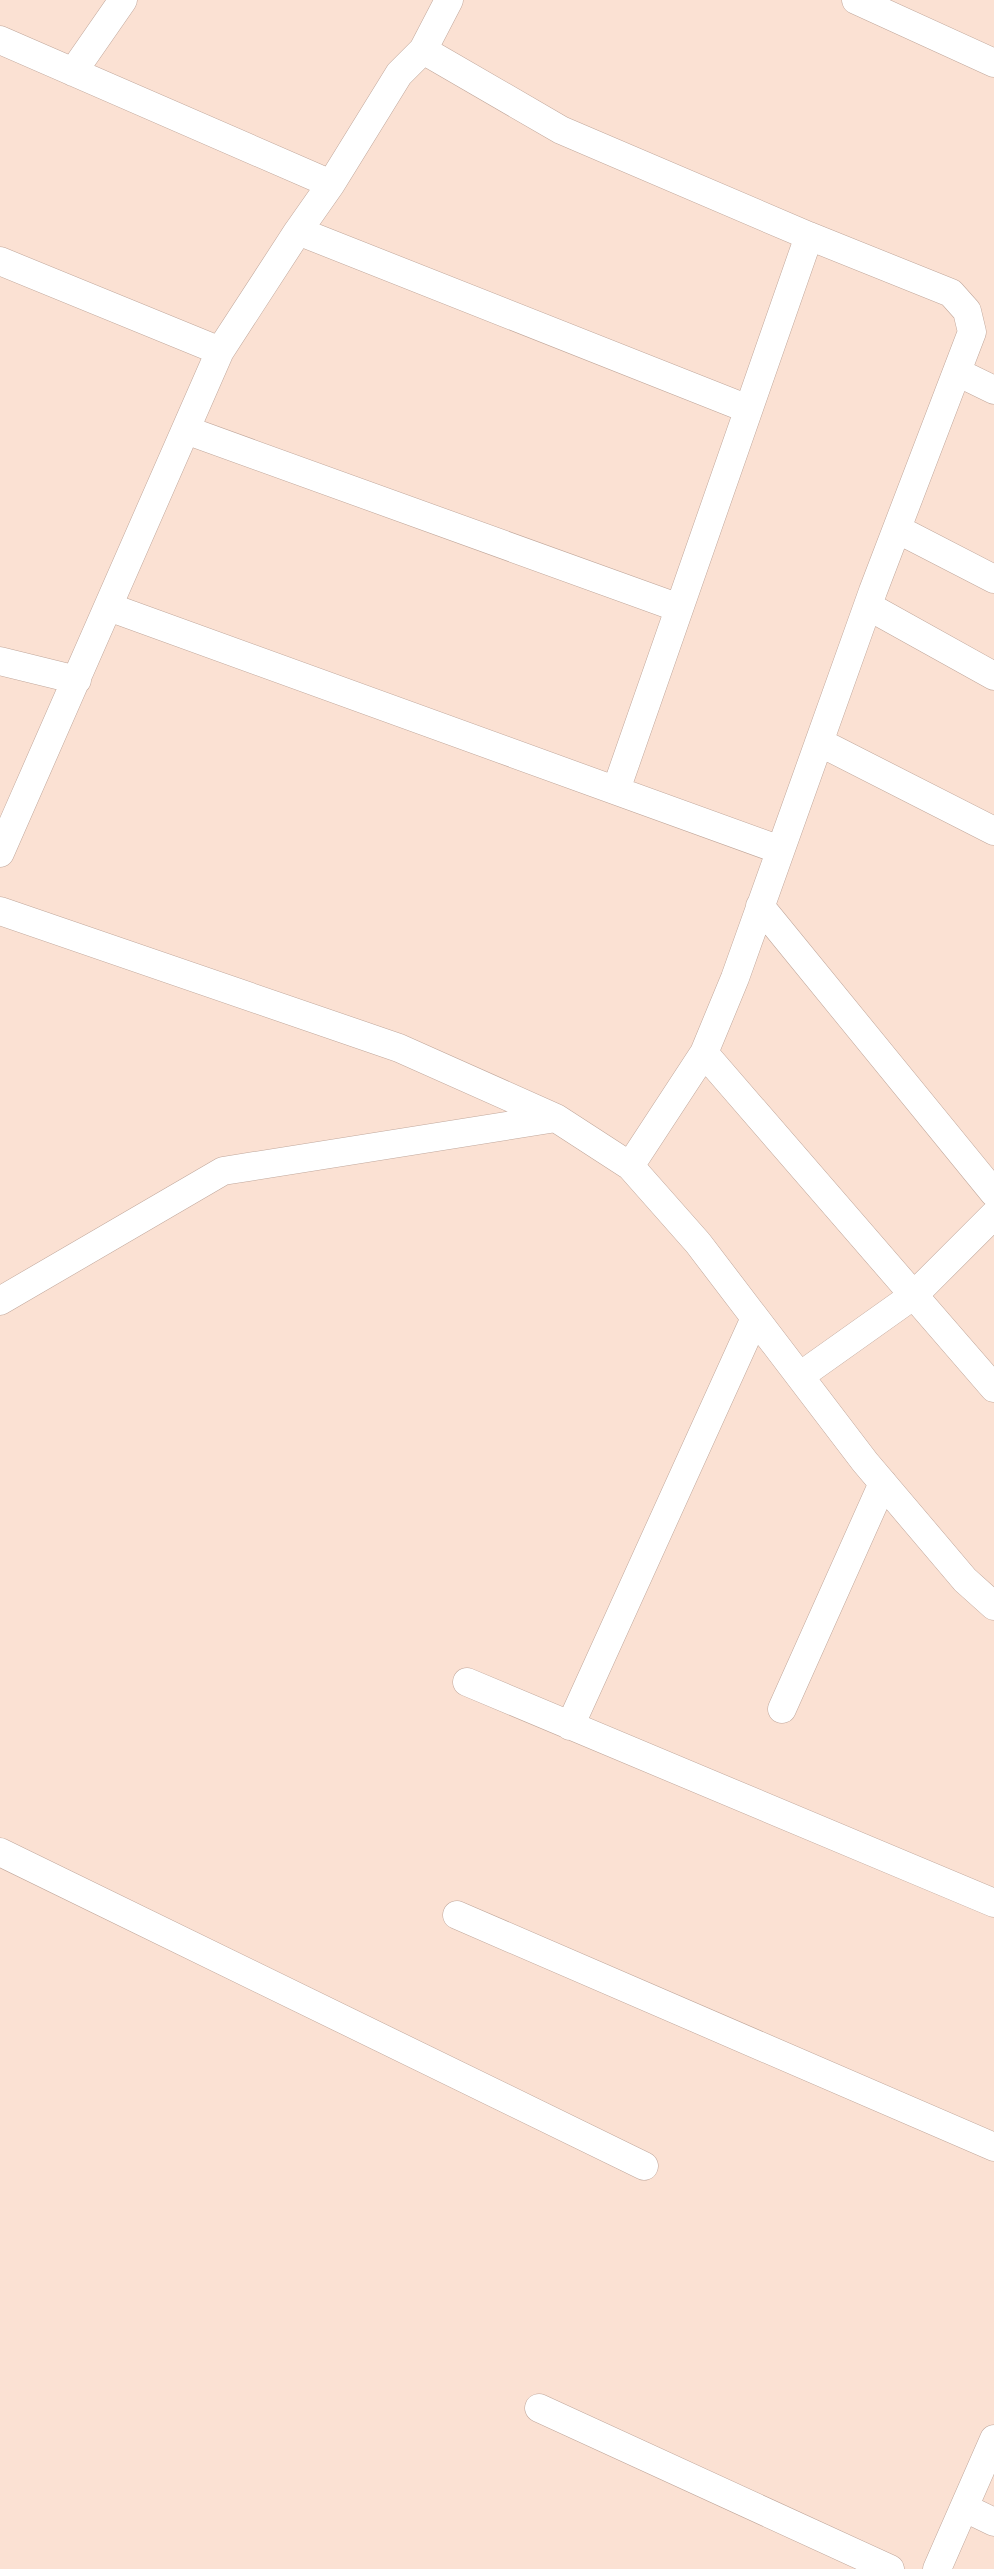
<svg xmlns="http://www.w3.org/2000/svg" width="994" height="2569" font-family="Signika,sans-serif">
  <rect width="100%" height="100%" fill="#fbe1d3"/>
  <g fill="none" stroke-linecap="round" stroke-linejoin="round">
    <defs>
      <path id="minor" d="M856,0L994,63
        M0,40L331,184
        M423,50L561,130L809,236L951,293L967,311L972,332L873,591L735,978L704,1053L630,1166
        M73,72L123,0
        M298,231L748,409
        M0,261L220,351
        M957,372L994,390
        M186,430L679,608
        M897,529L994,579
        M868,606L994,676
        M109,607L780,850
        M0,661L77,680
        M819,742L994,831
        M616,790L809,236
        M0,853L220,351L298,231L331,184L399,74L423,50L449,0
        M760,906L994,1193
        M0,911L399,1048L556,1118L630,1166L698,1243L865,1462L965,1580L994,1606
        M704,1053L994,1388
        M0,1301L223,1171L556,1118
        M800,1376L914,1295L994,1215
        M467,1682L994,1903
        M782,1709L883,1483
        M570,1726L755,1318
        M0,1852L644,2166
        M457,1915L994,2147
        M539,2408L890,2569
        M965,2508L994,2522
        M937,2569L994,2439"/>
    </defs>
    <use href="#minor" stroke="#c0a79b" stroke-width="29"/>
    <use href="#minor" stroke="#fff" stroke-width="28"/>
  </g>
</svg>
